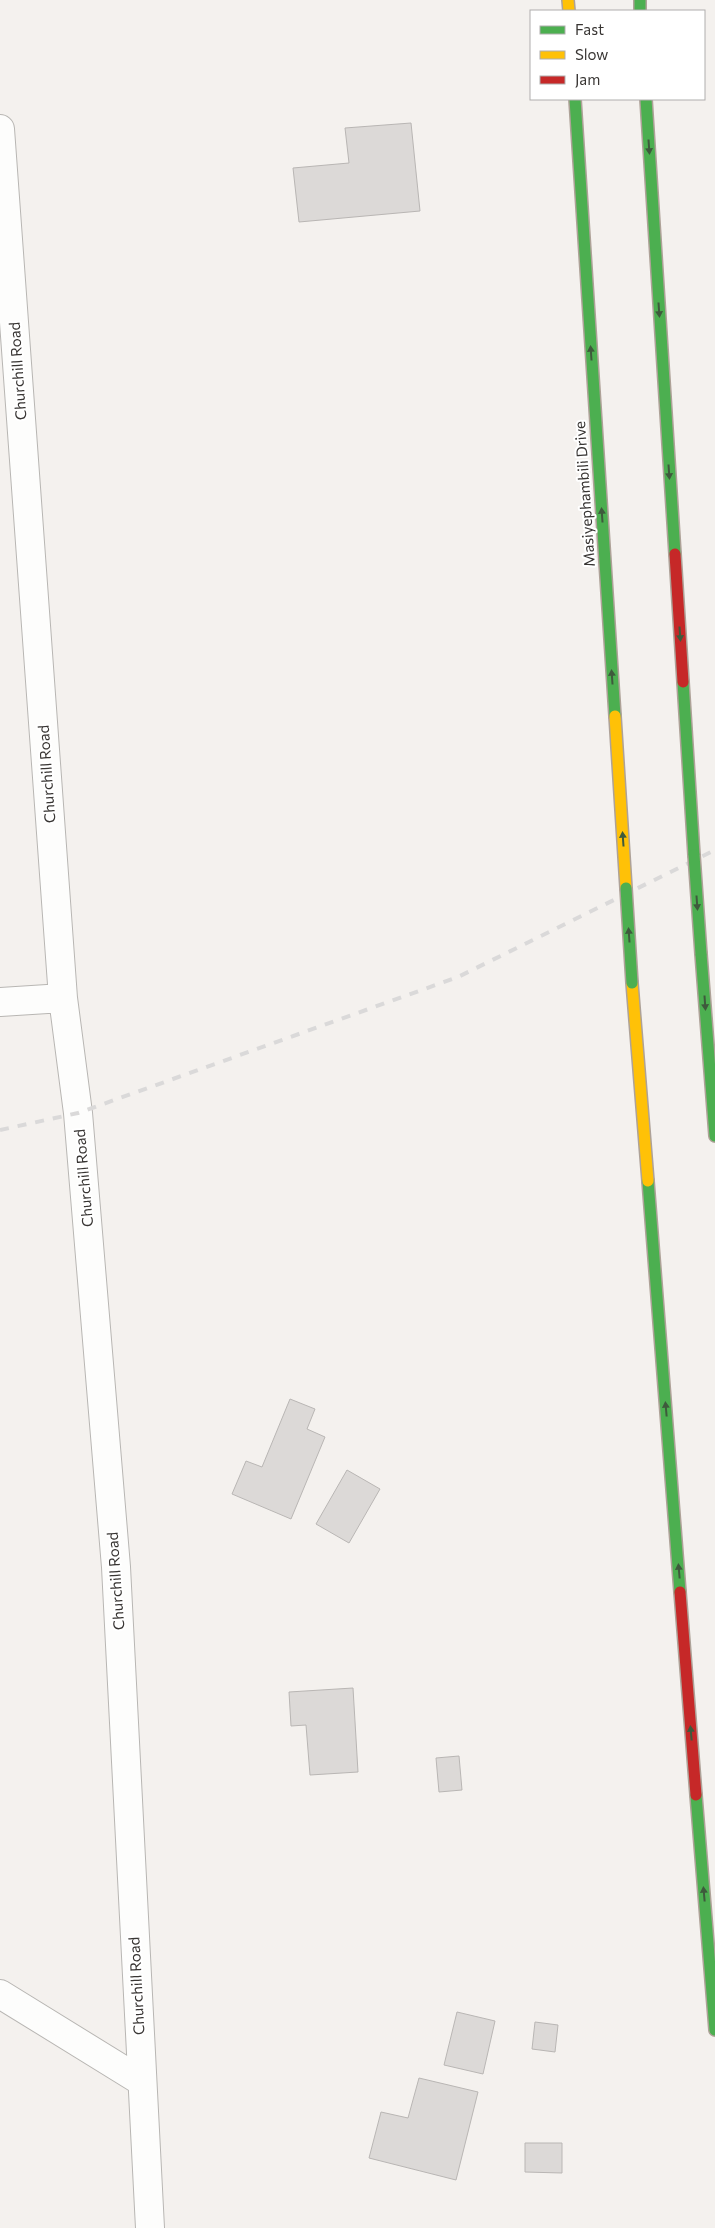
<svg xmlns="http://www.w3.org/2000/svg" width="715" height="2228" font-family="Commissioner,sans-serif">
  <rect width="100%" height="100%" fill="#f4f1ee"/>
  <path fill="#dcd9d7" stroke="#b9b6b4" d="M411,123L420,211L299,222L293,168L349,163L345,128Z
    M290,1399L315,1409L307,1429L325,1437L291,1519L232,1494L246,1461L262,1467Z
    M347,1470L380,1489L349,1543L316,1524Z
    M353,1688L358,1772L310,1775L306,1725L291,1726L289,1692Z
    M459,1756L462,1790L439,1792L436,1758Z
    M457,2012L495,2021L483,2074L444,2065Z
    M535,2022L558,2025L555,2052L532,2049Z
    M419,2078L478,2092L456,2180L369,2158L381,2112L408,2118Z
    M525,2143H562V2173L525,2172Z"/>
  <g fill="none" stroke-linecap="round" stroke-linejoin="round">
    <defs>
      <path id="street" d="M0,129L63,998L78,1113L116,1567L150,2228
        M0,1002L63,998
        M0,1994L141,2081"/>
      <path id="fast" d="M640,0V11
        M575,99L615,716
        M646,99L675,554
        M683,682L694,855
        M701,954L715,1136
        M648,1181L680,1592
        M696,1795L715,2030"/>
      <path id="slow" d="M568,0L569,11
        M615,716L626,888
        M632,983L648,1181"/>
      <path id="jam" d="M675,554L683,682
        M680,1592L696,1795"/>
    </defs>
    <use href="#street" stroke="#b8b6b3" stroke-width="30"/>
    <use href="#fast" stroke="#aea298" stroke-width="14"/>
    <use href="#slow" stroke="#aea298" stroke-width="14"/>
    <use href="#jam" stroke="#aea298" stroke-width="14"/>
    <use href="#street" stroke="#fdfdfc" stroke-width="28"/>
    <use href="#fast" stroke="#4caf50" stroke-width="11"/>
    <use href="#slow" stroke="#ffc107" stroke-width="11"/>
    <use href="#jam" stroke="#c62828" stroke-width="11"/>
    <path stroke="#dad9d9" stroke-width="4" stroke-dasharray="9 9" stroke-linecap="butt" d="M0,1130L78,1113L458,977L715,850"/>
    <defs>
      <path id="fast-bridge" d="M694,855L701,954
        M626,888L632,983"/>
    </defs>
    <use href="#fast-bridge" stroke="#aea298" stroke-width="14" stroke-linecap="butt"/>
    <use href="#fast-bridge" stroke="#4caf50" stroke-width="11"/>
  </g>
  <defs><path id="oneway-solid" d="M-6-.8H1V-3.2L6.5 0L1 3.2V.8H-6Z" transform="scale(1.25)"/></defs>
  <g fill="#3e5a3c">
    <use href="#oneway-solid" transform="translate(649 147) rotate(86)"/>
    <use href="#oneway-solid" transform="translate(659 310) rotate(86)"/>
    <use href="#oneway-solid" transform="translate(591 353) rotate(-94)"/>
    <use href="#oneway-solid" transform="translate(669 472) rotate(86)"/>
    <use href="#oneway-solid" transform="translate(602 515) rotate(-94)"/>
    <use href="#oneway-solid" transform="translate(680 634) rotate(86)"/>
    <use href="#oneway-solid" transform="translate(612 677) rotate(-94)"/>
    <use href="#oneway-solid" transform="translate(623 839) rotate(-94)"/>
    <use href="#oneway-solid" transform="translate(697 903) rotate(86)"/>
    <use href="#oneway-solid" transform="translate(629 935) rotate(-94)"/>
    <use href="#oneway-solid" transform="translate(705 1003) rotate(86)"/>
    <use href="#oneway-solid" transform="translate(666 1409) rotate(-95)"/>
    <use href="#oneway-solid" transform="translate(679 1571) rotate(-95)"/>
    <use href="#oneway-solid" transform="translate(691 1733) rotate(-95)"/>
    <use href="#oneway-solid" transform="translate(704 1894) rotate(-95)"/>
  </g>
  <g text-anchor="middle" stroke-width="4" stroke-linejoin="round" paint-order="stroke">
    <g font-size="15" fill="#383533" stroke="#fff">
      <text transform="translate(18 371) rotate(-94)" y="5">Churchill Road</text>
      <text transform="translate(585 494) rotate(-94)" y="5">Masiyephambili Drive</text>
      <text transform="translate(47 774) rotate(-94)" y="5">Churchill Road</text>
      <text transform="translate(84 1178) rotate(-95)" y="5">Churchill Road</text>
      <text transform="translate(116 1581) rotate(-94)" y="5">Churchill Road</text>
      <text transform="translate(137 1986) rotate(-93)" y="5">Churchill Road</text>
    </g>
  </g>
  <rect x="530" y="10" width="175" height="90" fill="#ffffff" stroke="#afaead"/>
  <rect x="540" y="26" width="25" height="8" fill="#4caf50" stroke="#afaead"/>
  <text x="575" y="35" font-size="15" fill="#383533">Fast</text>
  <rect x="540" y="51" width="25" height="8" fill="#ffc107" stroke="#afaead"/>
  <text x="575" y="60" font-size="15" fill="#383533">Slow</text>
  <rect x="540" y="76" width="25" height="8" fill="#c62828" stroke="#afaead"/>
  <text x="575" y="85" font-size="15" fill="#383533">Jam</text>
</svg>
